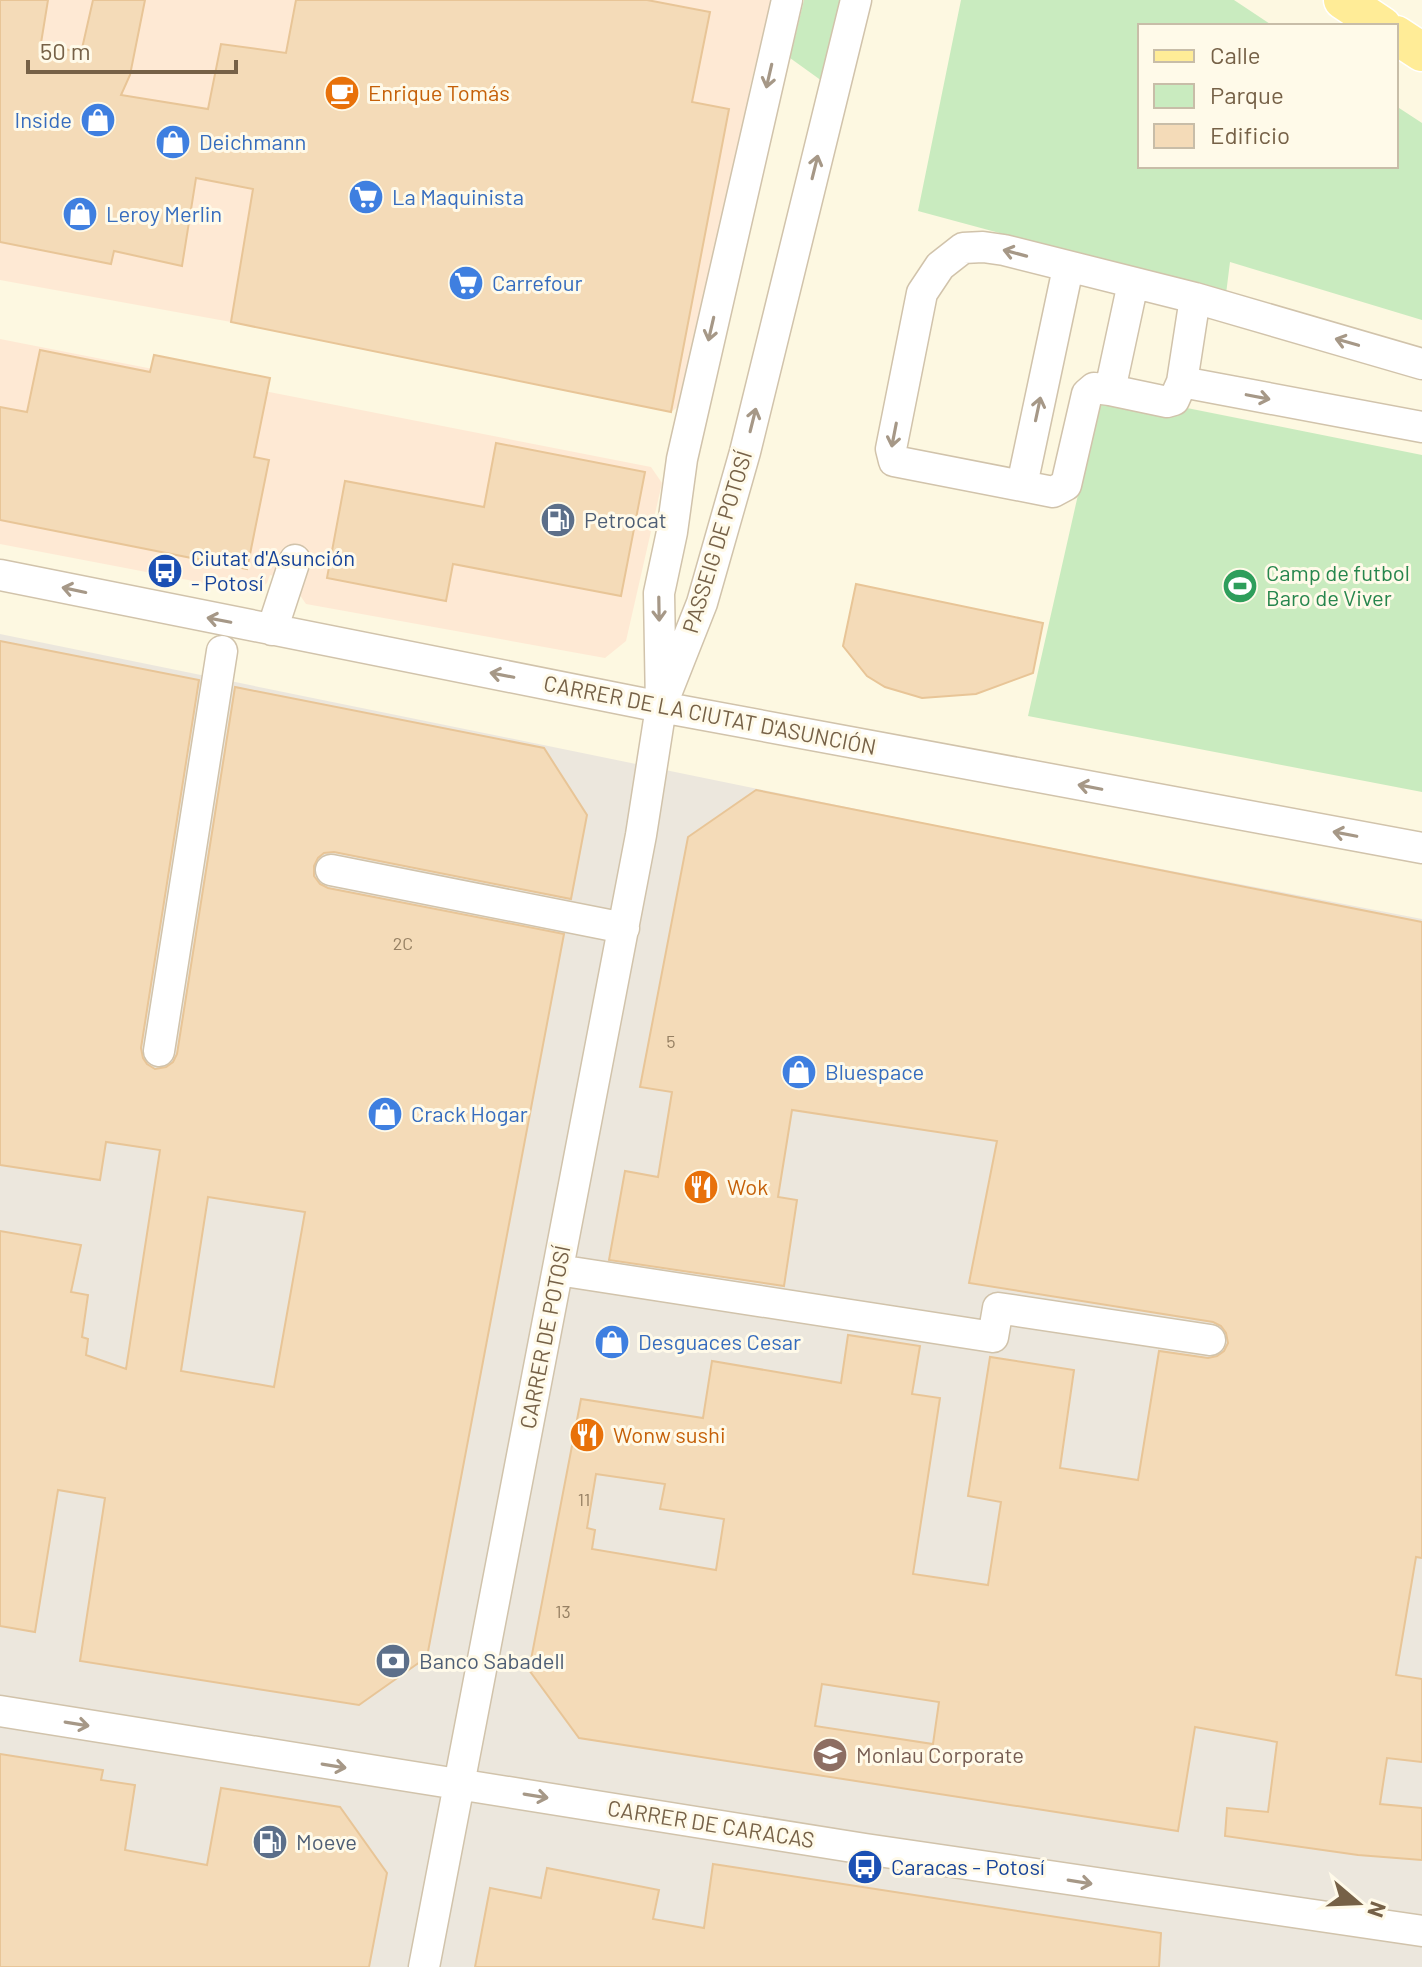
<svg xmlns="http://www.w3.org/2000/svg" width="1422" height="1967" font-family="Barlow,sans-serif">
  <rect width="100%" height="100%" fill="#fdf8e1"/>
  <path fill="#fee9d4" d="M0,0H771L749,91L751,114L679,406L671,412L231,322L0,280Z
    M0,339L651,467L662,483L626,641L605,658L306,604L297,591L296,581L270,575L267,583L256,593L0,544Z"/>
  <path fill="#ece7dd" d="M0,634L954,829L1422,919V1967H0Z"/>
  <path fill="#c9ebbf" d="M804,0H841L822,81L790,58Z
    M961,0H1234L1273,26H1140V166H1396V106L1422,123V320L1230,262L1226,294L918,211Z
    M1101,393L1187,408L1422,455V792L1028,716Z"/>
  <path fill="#f4dbb8" stroke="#e8c597" stroke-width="2" fill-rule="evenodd" d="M0,0H48L41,43L81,53L93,0H145L130,75L121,95L208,109L221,44L286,53L296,0H647L710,12L692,102L729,109L671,412L231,322L253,189L196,178L182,266L114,251L111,264L0,242Z
    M40,350L150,372L154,355L270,378L254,457L269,460L247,569L0,520V407L27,412Z
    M496,443L645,472L621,596L453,564L446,601L327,578L345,481L484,507Z
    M856,584L1043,623L1033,673L976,694L922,698L885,687L867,676L843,646Z
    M0,641L199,680L141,1048L143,1058L147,1064L155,1069L166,1067L173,1062L177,1054L235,687L544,748L587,815L571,899L334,852L324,853L318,858L314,866V876L320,884L328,888L564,934L427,1657L359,1705L80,1661L105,1498L58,1490L35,1632L0,1626V1231L81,1245L71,1292L88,1295L82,1337L88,1339L86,1355L126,1369L160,1150L106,1142L100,1180L0,1165ZM208,1197L305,1212L274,1387L181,1371Z
    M756,790L1422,922V1558L1416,1557L1396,1675L1422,1679V1762L1387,1758L1380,1804L1422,1808V1860L1358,1855L1225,1836L1227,1808L1268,1812L1277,1742L1195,1727L1178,1831L579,1738L529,1670L581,1399L703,1418L712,1361L841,1383L848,1335L920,1346L912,1394L940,1398L913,1574L988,1585L1001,1502L968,1496L990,1357L1074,1370L1060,1468L1138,1480L1159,1351L1208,1358L1217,1356L1224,1351L1228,1343L1226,1333L1221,1326L1213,1322L969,1283L997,1141L792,1110L778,1197L797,1200L784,1286L609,1260L625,1171L658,1177L672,1092L640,1087L688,837ZM596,1474L665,1484L660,1509L724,1519L716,1570L592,1549L595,1530L587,1528ZM822,1684L939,1702L933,1744L815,1726Z
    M0,1754L103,1770L101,1780L135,1785L125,1850L207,1865L221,1788L340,1807L387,1873L369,1967H0Z
    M713,1864L1161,1933L1159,1967H475L490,1888L541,1898L547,1868L659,1890L653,1919L704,1928Z"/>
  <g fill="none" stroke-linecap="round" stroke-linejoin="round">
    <defs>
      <path id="minor" d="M1133,283L1110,390L1167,402L1174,400L1182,382L1195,298
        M1182,382L1422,427
        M1110,390L1094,388L1087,394L1066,485L1053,492L894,461L891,449L922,293L940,266L963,248L983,247L1004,250L1195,298L1422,364
        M1022,485L1068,268
        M0,575L661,707L1422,848
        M272,630L295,560
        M666,694L702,603L745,452L856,0
        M331,870L624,928
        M159,1051L222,651
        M558,1270L993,1337L998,1308L1210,1340
        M0,1711L865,1849L1422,1931
        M424,1967L641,835L661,707L659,593L672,532L682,459L787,0"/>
      <path id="major" d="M1343,0L1382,26
        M1396,35L1422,52"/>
    </defs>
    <use href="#minor" stroke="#d1c3ab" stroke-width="33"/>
    <use href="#major" stroke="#fff" stroke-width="41"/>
    <use href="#minor" stroke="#fff" stroke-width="30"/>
    <use href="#major" stroke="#ffec97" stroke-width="38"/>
  </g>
  <defs><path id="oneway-shaft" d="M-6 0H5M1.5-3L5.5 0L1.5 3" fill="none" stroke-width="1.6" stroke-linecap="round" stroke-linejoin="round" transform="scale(2)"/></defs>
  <g stroke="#a69887">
    <use href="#oneway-shaft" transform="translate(769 76) rotate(103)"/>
    <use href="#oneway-shaft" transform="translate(815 167) rotate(-76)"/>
    <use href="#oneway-shaft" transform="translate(1015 253) rotate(-165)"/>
    <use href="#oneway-shaft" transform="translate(711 329) rotate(103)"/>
    <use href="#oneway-shaft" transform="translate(1347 342) rotate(-164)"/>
    <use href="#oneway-shaft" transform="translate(1258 397) rotate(11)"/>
    <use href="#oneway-shaft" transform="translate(1038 409) rotate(-78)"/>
    <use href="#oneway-shaft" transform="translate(753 420) rotate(-76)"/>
    <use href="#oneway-shaft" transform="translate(894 435) rotate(101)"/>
    <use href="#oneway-shaft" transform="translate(74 590) rotate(-168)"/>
    <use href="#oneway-shaft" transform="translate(659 609) rotate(89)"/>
    <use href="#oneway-shaft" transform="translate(219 620) rotate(-169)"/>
    <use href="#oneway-shaft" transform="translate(502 675) rotate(-169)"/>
    <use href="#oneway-shaft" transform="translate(1090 787) rotate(-169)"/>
    <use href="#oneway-shaft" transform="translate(1345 834) rotate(-169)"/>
    <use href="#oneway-shaft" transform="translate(77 1724) rotate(9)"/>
    <use href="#oneway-shaft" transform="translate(334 1766) rotate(9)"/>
    <use href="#oneway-shaft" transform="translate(536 1796) rotate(9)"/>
    <use href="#oneway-shaft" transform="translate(1080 1882) rotate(9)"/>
  </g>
  <defs>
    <symbol id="cafe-disc" viewBox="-11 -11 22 22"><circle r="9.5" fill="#e8710a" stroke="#fffae9"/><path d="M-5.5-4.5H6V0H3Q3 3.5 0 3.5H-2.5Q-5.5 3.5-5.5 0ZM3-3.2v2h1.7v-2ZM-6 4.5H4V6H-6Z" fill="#fff"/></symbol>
    <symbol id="shop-disc" viewBox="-11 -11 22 22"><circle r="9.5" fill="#3f7fe0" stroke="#fffae9"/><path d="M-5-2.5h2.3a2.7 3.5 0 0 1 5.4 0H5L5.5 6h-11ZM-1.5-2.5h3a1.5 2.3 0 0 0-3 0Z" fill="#fff"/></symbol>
    <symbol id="supermarket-disc" viewBox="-11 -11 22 22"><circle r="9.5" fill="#3f7fe0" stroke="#fffae9"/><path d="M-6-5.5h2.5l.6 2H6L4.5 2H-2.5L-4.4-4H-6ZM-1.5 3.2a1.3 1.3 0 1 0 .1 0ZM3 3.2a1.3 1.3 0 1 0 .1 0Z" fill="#fff"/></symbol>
    <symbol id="fuel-disc" viewBox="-11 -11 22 22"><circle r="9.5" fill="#5c6f8a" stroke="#fffae9"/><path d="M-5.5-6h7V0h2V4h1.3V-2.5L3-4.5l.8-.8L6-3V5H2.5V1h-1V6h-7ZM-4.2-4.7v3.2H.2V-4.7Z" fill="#fff"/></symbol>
    <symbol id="bus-disc" viewBox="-11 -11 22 22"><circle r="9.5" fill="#1a4fb4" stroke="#fffae9"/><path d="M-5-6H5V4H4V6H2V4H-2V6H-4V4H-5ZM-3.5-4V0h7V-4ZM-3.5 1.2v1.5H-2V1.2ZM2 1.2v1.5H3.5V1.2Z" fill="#fff"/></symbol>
    <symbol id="stadium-disc" viewBox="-11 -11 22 22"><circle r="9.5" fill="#2e9e5b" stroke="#fffae9"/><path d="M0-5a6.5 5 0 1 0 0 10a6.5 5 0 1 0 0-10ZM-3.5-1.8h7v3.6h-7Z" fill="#fff"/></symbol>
    <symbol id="restaurant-disc" viewBox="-11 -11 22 22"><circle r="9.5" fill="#e8710a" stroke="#fffae9"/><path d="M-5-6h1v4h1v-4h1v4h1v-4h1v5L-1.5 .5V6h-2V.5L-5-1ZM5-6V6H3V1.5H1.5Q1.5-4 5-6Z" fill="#fff"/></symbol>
    <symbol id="bank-disc" viewBox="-11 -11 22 22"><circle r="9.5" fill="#5c6f8a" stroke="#fffae9"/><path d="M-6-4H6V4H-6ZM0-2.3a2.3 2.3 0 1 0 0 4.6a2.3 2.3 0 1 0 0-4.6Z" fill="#fff"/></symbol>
    <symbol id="school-disc" viewBox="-11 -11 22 22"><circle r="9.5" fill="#8d6e63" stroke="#fffae9"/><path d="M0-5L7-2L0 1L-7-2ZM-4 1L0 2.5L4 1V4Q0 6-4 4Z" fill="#fff"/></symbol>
  </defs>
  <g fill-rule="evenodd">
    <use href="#cafe-disc" x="322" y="73" width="40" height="40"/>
    <use href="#shop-disc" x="78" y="100" width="40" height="40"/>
    <use href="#shop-disc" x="153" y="122" width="40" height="40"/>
    <use href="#supermarket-disc" x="346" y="177" width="40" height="40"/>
    <use href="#shop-disc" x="60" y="194" width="40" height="40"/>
    <use href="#supermarket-disc" x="446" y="263" width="40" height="40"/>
    <use href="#fuel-disc" x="538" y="500" width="40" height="40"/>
    <use href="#bus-disc" x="145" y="551" width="40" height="40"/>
    <use href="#stadium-disc" x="1220" y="566" width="40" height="40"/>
    <use href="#shop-disc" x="779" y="1052" width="40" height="40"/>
    <use href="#shop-disc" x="365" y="1094" width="40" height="40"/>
    <use href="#restaurant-disc" x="681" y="1167" width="40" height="40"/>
    <use href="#shop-disc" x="592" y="1322" width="40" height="40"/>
    <use href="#restaurant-disc" x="567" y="1415" width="40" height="40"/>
    <use href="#bank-disc" x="373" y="1641" width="40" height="40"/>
    <use href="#school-disc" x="810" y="1735" width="40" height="40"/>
    <use href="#fuel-disc" x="250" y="1822" width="40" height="40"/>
    <use href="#bus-disc" x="845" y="1847" width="40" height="40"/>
  </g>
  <g text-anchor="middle" stroke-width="6" stroke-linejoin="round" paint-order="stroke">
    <g font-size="18" fill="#968063">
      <text x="403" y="950">2C</text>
      <text x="671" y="1048">5</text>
      <text x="584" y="1506">11</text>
      <text x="563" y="1618">13</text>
    </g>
    <g font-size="22" fill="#c56008" stroke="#fffae9" text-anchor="start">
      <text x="368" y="101">Enrique Tomás</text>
      <text x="727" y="1195">Wok</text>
      <text x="613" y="1443">Wonw sushi</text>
    </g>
    <g font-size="22" fill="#366cbe" stroke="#fffae9" text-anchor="start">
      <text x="72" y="128" text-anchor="end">Inside</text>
      <text x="199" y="150">Deichmann</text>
      <text x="392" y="205">La Maquinista</text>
      <text x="106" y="222">Leroy Merlin</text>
      <text x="492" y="291">Carrefour</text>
      <text x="825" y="1080">Bluespace</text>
      <text x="411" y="1122">Crack Hogar</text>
      <text x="638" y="1350">Desguaces Cesar</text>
    </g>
    <g font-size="22" fill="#4e5e75" stroke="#fffae9" text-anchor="start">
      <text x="584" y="528">Petrocat</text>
      <text x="419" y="1669">Banco Sabadell</text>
      <text x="296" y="1850">Moeve</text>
    </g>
    <g font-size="22" fill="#766147" stroke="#fffae9">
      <text transform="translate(717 542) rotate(-73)" y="8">PASSEIG DE POTOSÍ</text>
      <text transform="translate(710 715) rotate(11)" y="8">CARRER DE LA CIUTAT D'ASUNCIÓN</text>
      <text transform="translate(545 1337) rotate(-79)" y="8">CARRER DE POTOSÍ</text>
      <text transform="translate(711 1824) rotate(9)" y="8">CARRER DE CARACAS</text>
    </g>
    <g font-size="22" fill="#164399" stroke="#fffae9" text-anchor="start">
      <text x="191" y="566">Ciutat d'Asunción<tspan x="191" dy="25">- Potosí</tspan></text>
      <text x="891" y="1875">Caracas - Potosí</text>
    </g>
    <g font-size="22" fill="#27864d" stroke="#fffae9" text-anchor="start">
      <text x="1266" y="581">Camp de futbol<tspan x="1266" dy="25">Baro de Viver</tspan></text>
    </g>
    <g font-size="22" fill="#785e54" stroke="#fffae9" text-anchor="start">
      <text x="856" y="1763">Monlau Corporate</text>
    </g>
  </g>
  <rect x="1138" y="24" width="260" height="144" fill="#fffae9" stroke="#c8bda8" stroke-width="2"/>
  <rect x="1154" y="50" width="40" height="12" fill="#ffec97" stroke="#c8bda8" stroke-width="2"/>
  <text x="1210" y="64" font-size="24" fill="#766147">Calle</text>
  <rect x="1154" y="84" width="40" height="24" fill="#c9ebbf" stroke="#c8bda8" stroke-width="2"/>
  <text x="1210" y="104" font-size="24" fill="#766147">Parque</text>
  <rect x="1154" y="124" width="40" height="24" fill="#f4dbb8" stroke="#c8bda8" stroke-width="2"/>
  <text x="1210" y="144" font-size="24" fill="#766147">Edificio</text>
  <g transform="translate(1358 1903) rotate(109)" stroke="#fffae9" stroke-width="6" paint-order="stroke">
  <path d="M0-6L14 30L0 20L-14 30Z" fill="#766147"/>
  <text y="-12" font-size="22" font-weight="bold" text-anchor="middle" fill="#766147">N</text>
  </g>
  <path d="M28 60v12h208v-12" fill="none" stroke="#766147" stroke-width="4"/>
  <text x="40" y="60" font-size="24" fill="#766147" stroke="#fffae9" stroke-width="6" paint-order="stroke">50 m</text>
</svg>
